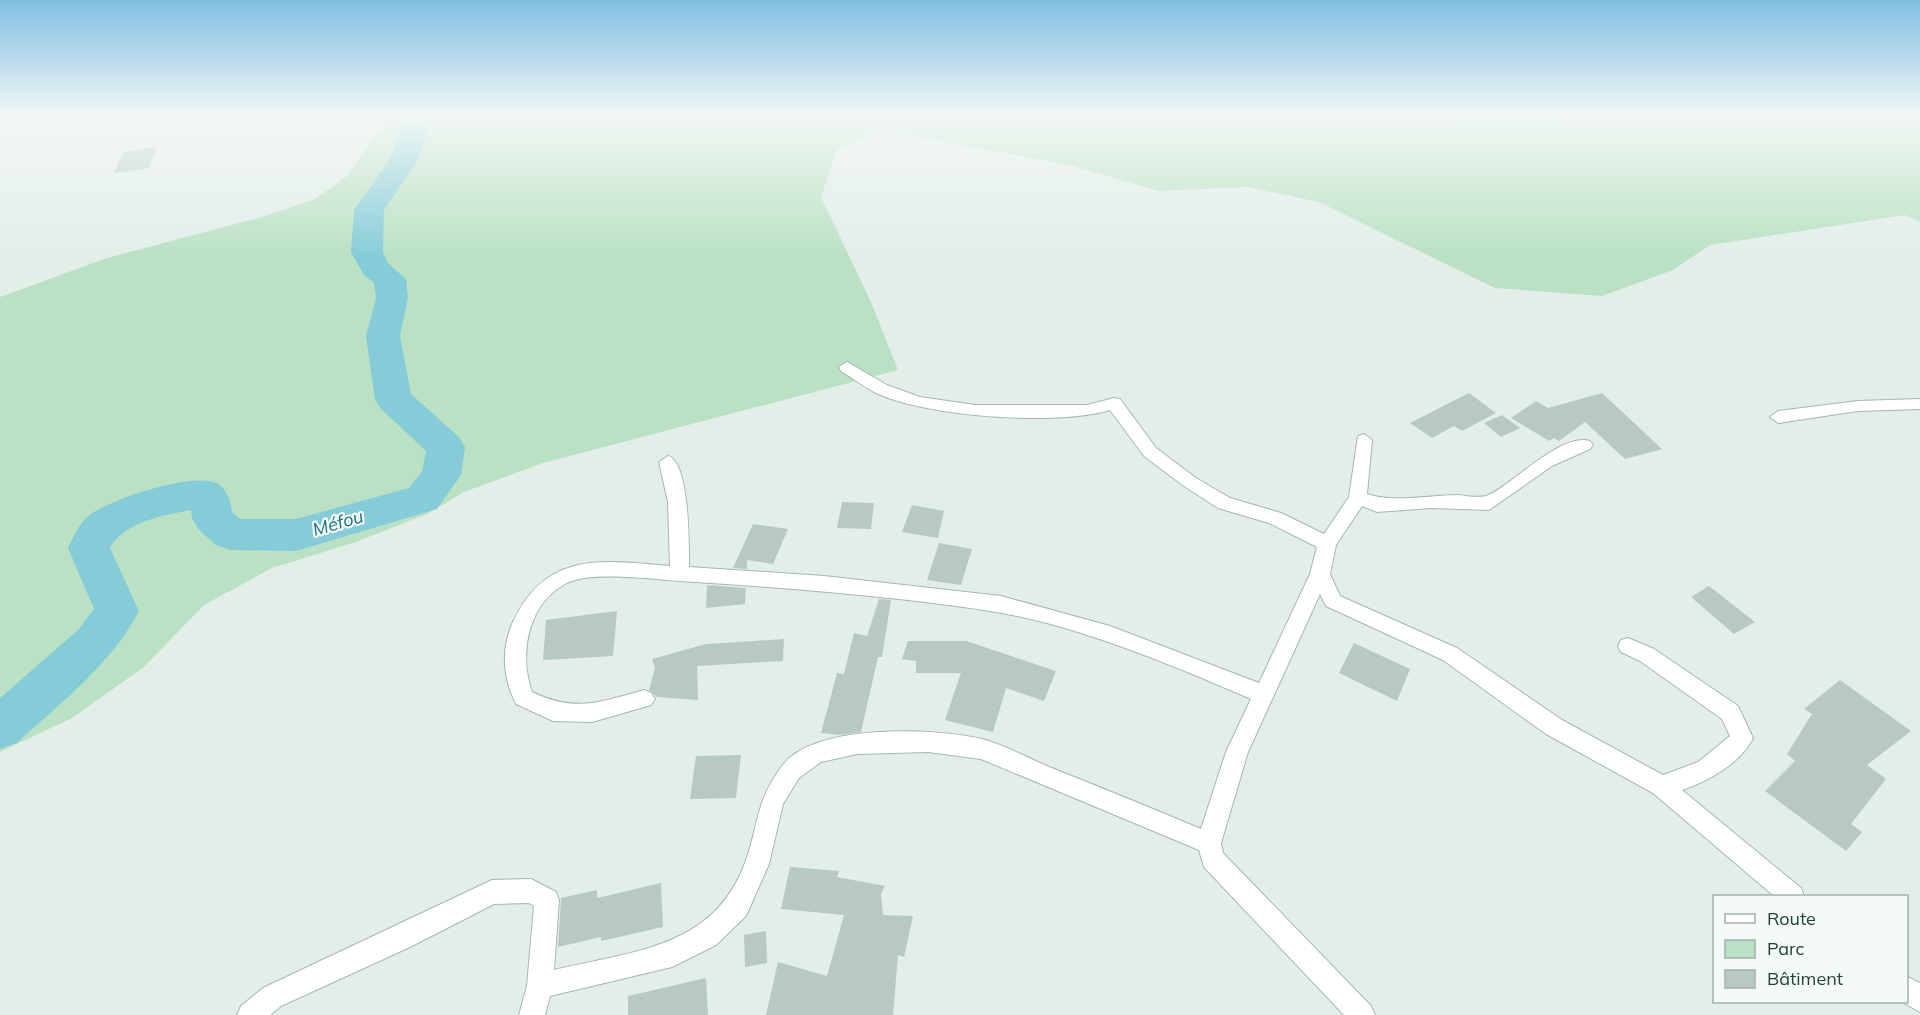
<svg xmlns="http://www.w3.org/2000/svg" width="1920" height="1015" font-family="Mulish,sans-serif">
  <rect width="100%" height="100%" fill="#e3eee9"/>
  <path fill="#bae1c4" d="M389,115H1920V222L1905,215L1710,245L1673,270L1602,296L1495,288L1319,202L1247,187L1159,191L1069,165L882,130L837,149L821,197L871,302L898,370L543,463L464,492L427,514L353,543L272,568L204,605L144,667L72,718L0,752V297L107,258L262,217L315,199L347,176Z"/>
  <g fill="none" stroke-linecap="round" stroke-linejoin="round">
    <path fill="#86ccd8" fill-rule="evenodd" d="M407,115H433L417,162L384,210L383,252L388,263L406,279L408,298L400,336L411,394L460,438L465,447L461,475L437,509L296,551L231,550L216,545L198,529L192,518L191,510C164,515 124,522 110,548L139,611C111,665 61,702 17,743L0,749V698L78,630L94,609L68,548C73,538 79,524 87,517C106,500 196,470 218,484C227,490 231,501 232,512L240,519H296L409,488L422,472L426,451L380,408L375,399L366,336L376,298L374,283L364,275L351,252L354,210L389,161Z
      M1437,115H1586L1582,121L1573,123C1529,125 1484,131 1441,121Z"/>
  </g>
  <path fill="#b8c9c2" d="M157,147L149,168L114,173L123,152Z
    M1469,393L1496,413L1462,431L1454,426L1432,438L1410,423Z
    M1602,393L1662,449L1625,459L1585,422L1559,441L1554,438L1549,441L1511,418L1536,401L1548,408Z
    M1502,415L1520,428L1501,437L1484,423Z
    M842,502L874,503L871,529L837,528Z
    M912,505L944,511L938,538L902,532Z
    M753,524L788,529L773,564L747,560V569L733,568Z
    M939,543L972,549L961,585L927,580Z
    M707,585L746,588L745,604L706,608Z
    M1709,586L1755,622L1734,634L1691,597Z
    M879,599L891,600L882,657H878L861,732L839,735L821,733L837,673L844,674L854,633L867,636Z
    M617,611L613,656L543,660L546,620Z
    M784,639L783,661L697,666L698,700L657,697L649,690L655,668L652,659L706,644Z
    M908,641H966L1056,671L1044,701L1006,688L993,732L945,720L961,673H916V661L902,659Z
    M1354,643L1410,669L1397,701L1339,673Z
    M1840,680L1911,731L1867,765L1886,779L1851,824L1862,832L1846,851L1765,791L1795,761L1787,754L1812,714L1804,709Z
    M741,755L736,798L690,799L696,756Z
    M790,867L839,871L837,877L885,886L881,894L883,915L913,916L904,957L898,955L893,1015H766L778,962L827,976L844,915L781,909Z
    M661,883L663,927L601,941V937L558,947L561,898L597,890V898Z
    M766,931L767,963L745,967L744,935Z
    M706,978L708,1015H628V996Z"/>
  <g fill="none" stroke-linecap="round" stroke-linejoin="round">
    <defs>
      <path id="minor" d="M847,362L887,385L920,397L975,405H1087L1114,398L1120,399L1156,448L1196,478L1230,498L1281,513L1324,534L1349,497L1358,436L1364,434L1372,440L1367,494C1391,503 1432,495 1459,495C1466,496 1479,498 1486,496C1511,487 1560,432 1590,441L1593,445L1590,449L1552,466L1489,510L1431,508L1377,512L1362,506L1336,545L1330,574L1340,596L1457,648L1562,720L1663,775L1698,762L1730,736L1722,719L1640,661L1621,652L1618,646L1621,640L1628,638L1654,649L1738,706L1753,738C1740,764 1708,781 1682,790L1801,888L1804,896H1774L1653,793L1546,734L1443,660L1326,606L1320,594L1248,752L1221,843L1223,853L1371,1006L1375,1015H1344L1204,867L1199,850L981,759L928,752L857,754L821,762L799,778L783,804L769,864L746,916L716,945L672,967L550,996L545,1015H519L527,986L534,906L529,903L494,904L410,947L281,1006L270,1015H237L241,1006L263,988L492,880L531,879L556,892L559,900L554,970C632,951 713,949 745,863C759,825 755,802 782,766C814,723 934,728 982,739C1005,745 1028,758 1049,767C1100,787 1151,808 1201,829L1226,752L1251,699C1184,670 1117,642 1047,623C998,610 949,605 899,599C831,592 763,586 695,582C663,581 592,569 565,584C527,605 519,655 532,692C576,713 600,702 644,690L651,693L655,699L651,705L592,722L553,721L516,704C503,678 501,651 512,624C545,550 602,560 670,566L668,502L659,462L668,456C690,462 689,546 689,567L824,576L1001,596L1110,626L1259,683L1310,574L1317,547L1269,523L1218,508L1184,486L1144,456L1110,410C1058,426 927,417 876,393C864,387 853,378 841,371L839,367Z
        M1920,399V409L1858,411L1778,423L1770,417L1778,411L1858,401Z
        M1906,976L1920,983V1012L1902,1002H1906Z"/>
    </defs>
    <use href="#minor" stroke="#a5b7b0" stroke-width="2"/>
    <use href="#minor" fill="#fff" fill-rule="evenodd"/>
  </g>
  <linearGradient id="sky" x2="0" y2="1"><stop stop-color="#81bee2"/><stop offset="0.45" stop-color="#f2f7f5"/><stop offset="1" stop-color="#f2f7f5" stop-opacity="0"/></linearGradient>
  <rect width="1920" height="257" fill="url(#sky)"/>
  <g text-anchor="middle" stroke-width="4.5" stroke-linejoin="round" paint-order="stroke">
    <g font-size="18" font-style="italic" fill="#157284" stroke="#f4faf7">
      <text transform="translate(338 523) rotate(-16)" y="6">Méfou</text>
    </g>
  </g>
  <rect x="1713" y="895" width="195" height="108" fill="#f4faf7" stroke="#a0b0ab" stroke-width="1.5"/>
  <rect x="1725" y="914" width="30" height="9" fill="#ffffff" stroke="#a0b0ab" stroke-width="1.5"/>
  <text x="1767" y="925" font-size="18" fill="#214238">Route</text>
  <rect x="1725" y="940" width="30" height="18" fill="#bae1c4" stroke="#a0b0ab" stroke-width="1.5"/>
  <text x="1767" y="955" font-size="18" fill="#214238">Parc</text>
  <rect x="1725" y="970" width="30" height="18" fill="#b8c9c2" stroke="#a0b0ab" stroke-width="1.5"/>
  <text x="1767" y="985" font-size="18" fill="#214238">Bâtiment</text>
</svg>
